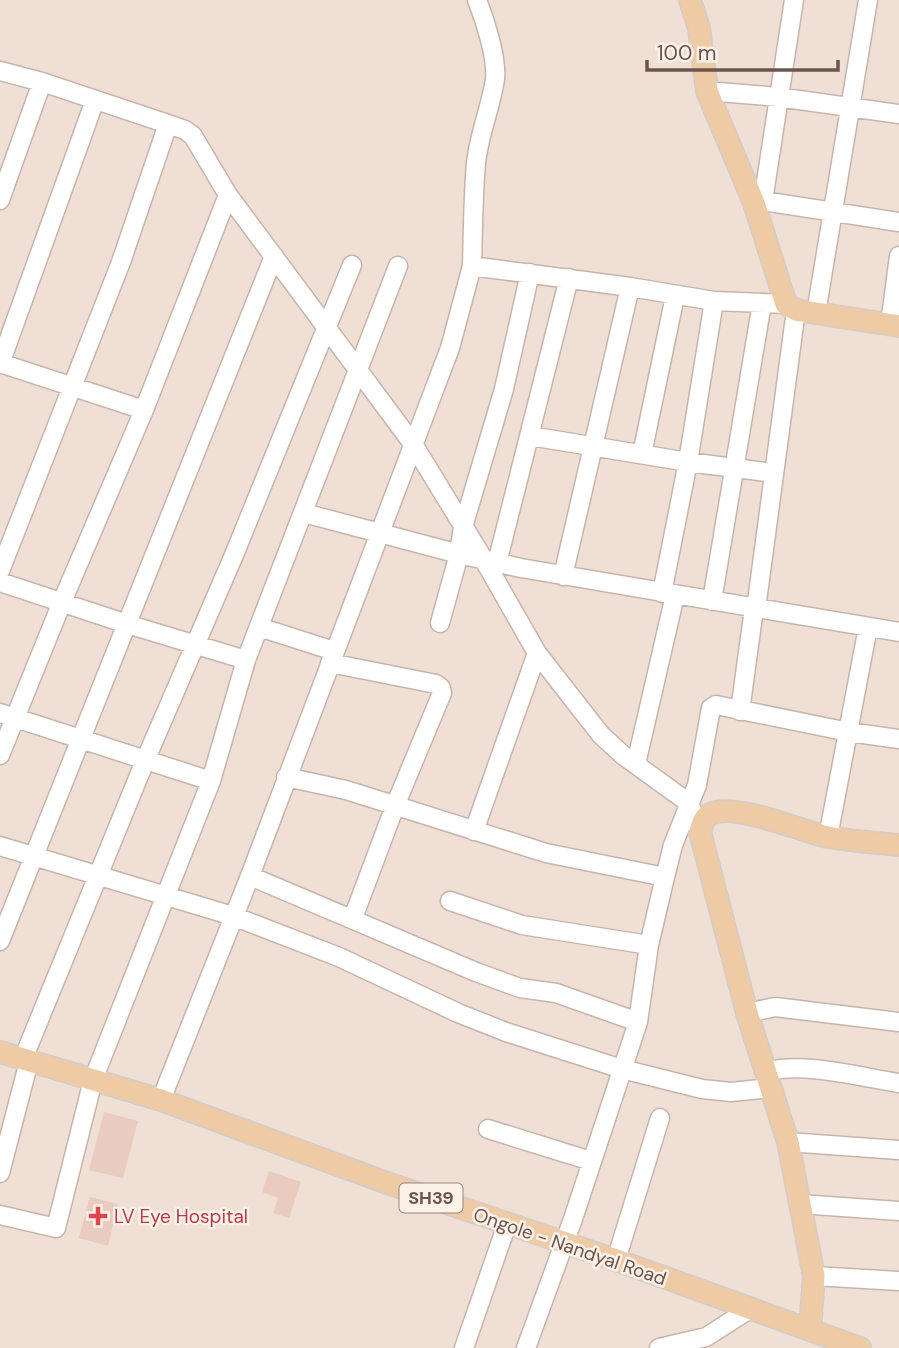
<svg xmlns="http://www.w3.org/2000/svg" width="899" height="1348" font-family="'DM Sans',sans-serif">
  <rect width="100%" height="100%" fill="#f8eee4"/>
  <path fill="#efdfd4" d="M0,0H899V1348H0Z"/>
  <path fill="#eacbc0" d="M104,1112L138,1121L123,1178L89,1170Z
    M269,1171L301,1182L289,1218L273,1213L278,1198L262,1192Z
    M90,1197L118,1204L108,1246L79,1238Z"/>
  <g fill="none" stroke-linecap="round" stroke-linejoin="round">
    <defs>
      <path id="minor" d="M0,71L42,82L168,124L185,130L193,136L228,195L413,444L484,560L537,653L601,735L624,756L689,803L700,832
        M707,91L778,97L899,114
        M0,200L42,82
        M763,201L794,0
        M754,203L763,201L899,222
        M472,266C473,232 473,197 476,163C479,134 491,107 495,79C497,57 485,20 477,0
        M816,313L868,0
        M890,325L899,256
        M0,363L144,410
        M0,364L95,100
        M530,436L688,462L774,473
        M642,454L675,296
        M304,513L459,554L521,568L899,632
        M497,563L569,278
        M0,571L121,262L168,124
        M563,576L630,287
        M0,582L127,624L246,660
        M662,593L688,462L714,301
        M712,601L762,303
        M440,623L459,554L463,527L504,389L530,273
        M259,627L334,651
        M330,663L436,684L441,688L442,693L395,806L353,918
        M740,711L753,616L756,609L796,310
        M0,713L211,781
        M0,755L62,602L144,410L228,195
        M636,764L675,595
        M286,777L346,790L546,853L665,877
        M474,831L537,653
        M828,837L868,627
        M0,846L233,916L339,957L458,1013L506,1032L622,1069L702,1089L731,1092L770,1088
        M250,876L476,972L520,988L556,993L638,1022
        M450,901L522,925L649,945
        M0,941L274,256
        M747,1013L775,1007L899,1022
        M23,1059L145,761L234,555L352,265
        M765,1072C804,1061 859,1077 899,1083
        M161,1100L250,876L450,348L472,266L630,287L714,301L786,304
        M488,1129L591,1161
        M788,1142L899,1150
        M0,1173L29,1061
        M800,1204L899,1211
        M0,1215L56,1228L93,1080L211,781L246,660L398,266
        M616,1260L660,1118
        M814,1276L899,1281
        M464,1348L507,1224
        M526,1348L573,1219L638,1022L649,945L665,877L673,845L697,785L711,708L716,705L849,732L899,739
        M659,1348L706,1337L750,1309"/>
      <path id="major" d="M690,0L699,28L707,91L754,203L786,304L796,310L899,326
        M0,1052L161,1100L390,1184L616,1260L860,1348
        M810,1329L814,1276L788,1142L747,1013L700,832C702,825 703,818 710,814C735,802 800,831 828,837C851,841 876,843 899,845"/>
    </defs>
    <use href="#minor" stroke="#c7b5ac" stroke-width="21"/>
    <use href="#major" stroke="#d3ccca" stroke-width="24"/>
    <use href="#minor" stroke="#fff" stroke-width="18"/>
    <use href="#major" stroke="#eecaa5" stroke-width="21"/>
  </g>
  <path fill="#e0444e" stroke="#fcf2ea" stroke-width="2.5" d="M94.5 1205.5h7v7h7v7h-7v7h-7v-7h-7v-7h7z"/>
  <g text-anchor="middle" stroke-width="5" stroke-linejoin="round" paint-order="stroke">
    <rect fill="#fcf2ea" stroke="#98847c" stroke-width="2" x="399.5" y="1183.5" width="63" height="29" rx="5"/>
    <g font-size="18" font-weight="bold" fill="#6d554d">
      <text x="431" y="1204">SH39</text>
    </g>
    <g font-size="19" fill="#be3a42" stroke="#fcf2ea" text-anchor="start">
      <text x="114" y="1223">LV Eye Hospital</text>
    </g>
    <g font-size="19" fill="#6d554d" stroke="#fcf2ea">
      <text transform="translate(570 1246) rotate(19)" y="7">Ongole - Nandyal Road</text>
    </g>
  </g>
  <path d="M647 60v10h191v-10" fill="none" stroke="#6d554d" stroke-width="3.5"/>
  <text x="657" y="60" font-size="21" fill="#6d554d" stroke="#fcf2ea" stroke-width="5" paint-order="stroke">100 m</text>
</svg>
